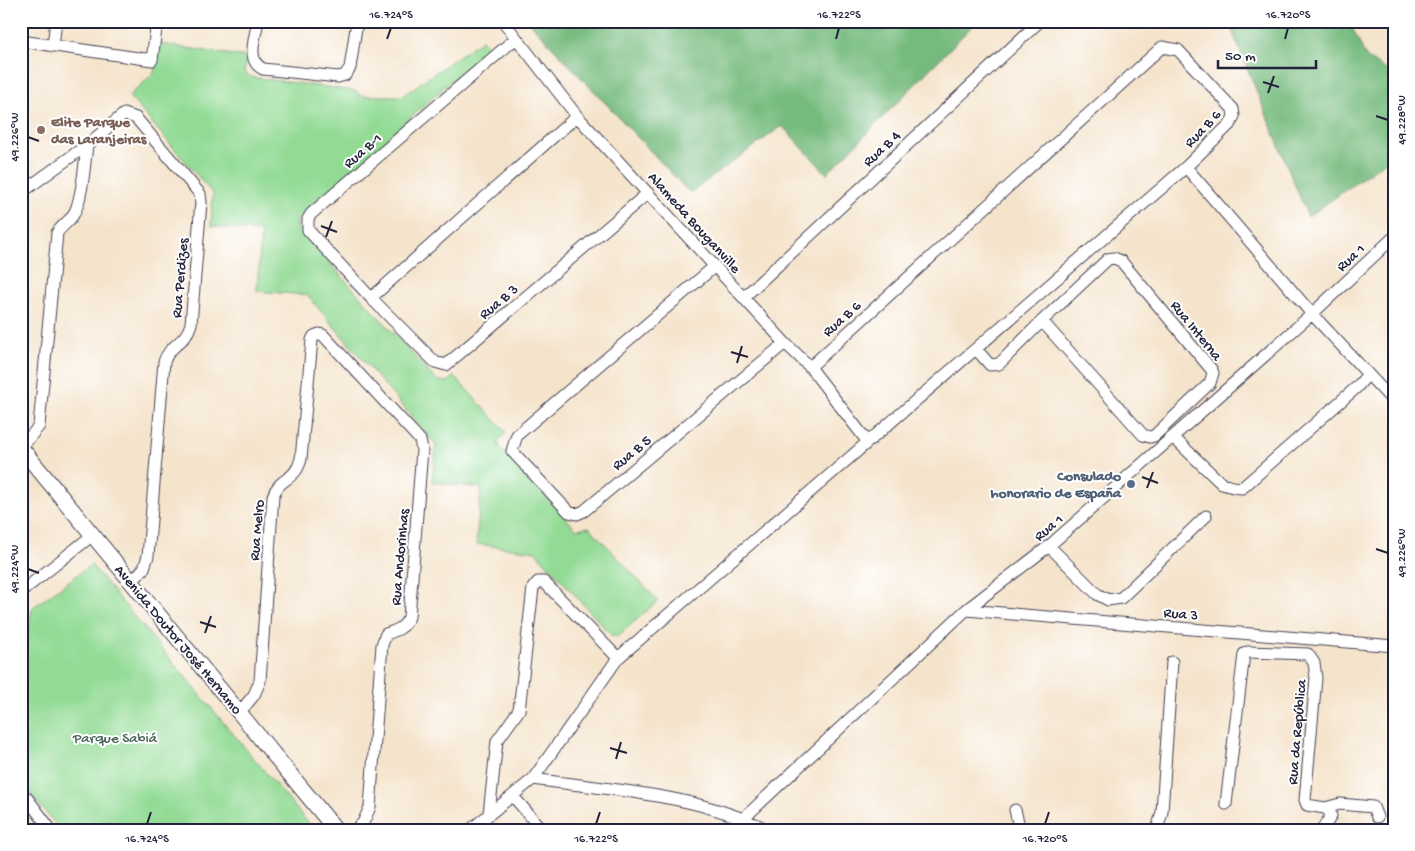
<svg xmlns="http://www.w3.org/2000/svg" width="1415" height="851" font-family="'Gochi Hand',sans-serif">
  <rect width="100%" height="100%" fill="#fff"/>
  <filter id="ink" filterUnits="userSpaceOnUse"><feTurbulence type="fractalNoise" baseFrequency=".02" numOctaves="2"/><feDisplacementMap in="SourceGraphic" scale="10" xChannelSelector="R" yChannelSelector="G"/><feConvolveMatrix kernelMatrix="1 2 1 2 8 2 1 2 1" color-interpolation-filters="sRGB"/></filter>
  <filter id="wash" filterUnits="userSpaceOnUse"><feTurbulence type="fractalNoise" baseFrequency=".0096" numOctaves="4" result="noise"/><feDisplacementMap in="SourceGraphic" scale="20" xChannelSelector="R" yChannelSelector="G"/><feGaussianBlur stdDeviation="1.12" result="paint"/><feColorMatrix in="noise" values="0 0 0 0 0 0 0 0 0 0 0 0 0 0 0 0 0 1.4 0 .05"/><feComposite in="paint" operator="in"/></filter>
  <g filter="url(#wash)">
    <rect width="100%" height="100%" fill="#f5e4cc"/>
    <path fill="#93db95" stroke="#5a7e68" d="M482,40L489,47L297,220V227L436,380L447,382L454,376L506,432L498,442L500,448L576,529L589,527L658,601L617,637L611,635L535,551L476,544L481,488L432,482L436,445L307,295L257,291L261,232L211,226L213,194L129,96L154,73L160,44L247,57L244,72L251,77L355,91L361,96H402Z
      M91,565L314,830H60L21,783V680L32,608Z"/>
    <path fill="#76bb7e" stroke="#4c6e5c" d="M528,21H977L827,174L782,126L690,193Z
      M1228,21H1349L1366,57L1394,75V155L1308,217Z"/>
  </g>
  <g filter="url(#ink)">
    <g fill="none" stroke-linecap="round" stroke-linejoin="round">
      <defs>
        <path id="minor" d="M258,21C255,37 246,61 263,69L338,77L345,75L350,68L357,21
          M503,21L577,116L785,343L810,367L867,441
          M515,39L311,214L308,219V230L371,298L435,362L446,365L648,193
          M21,41L152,60L157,21
          M53,46L56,21
          M1186,167L1312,314L1394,402
          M21,193L87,145L124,114L136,118L200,194L201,202L191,324C185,345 170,343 164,362L148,556L144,568L132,582
          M715,266L517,435L512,451L569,512L577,514L584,511L785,343
          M744,297L1040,21
          M371,298L577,116
          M976,349L990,365L999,364L1042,321L1108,259L1114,258L1121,261L1211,369L1213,373L1210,383L1154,436L1150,437L1143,435L1042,321
          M1173,437L1222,484L1233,487L1242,488L1357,387L1368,374
          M21,448L39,426L57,233C62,225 69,222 73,215C82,203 85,161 87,145
          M1049,546L1097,594L1108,600L1121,598L1206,516
          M21,592L94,534
          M966,610L1394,646
          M240,712L254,695L260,681L273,496C280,476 295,482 301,459L312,340L314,336L319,334L323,335L420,440L422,450L409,617C404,628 398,630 386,634L382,645L370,807L363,823L355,830
          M533,779C611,790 696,794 768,830
          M21,796L27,798L51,830
          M513,796L542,830
          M1226,804L1244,654L1247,652L1308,654L1314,663L1316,678L1305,800L1307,805L1325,808L1330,812L1331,816L1322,830
          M1325,808L1340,804L1373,807L1377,817
          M1015,810L1020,830
          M489,814L497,741L519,710L533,588L538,582H544L618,658
          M470,830L533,779L618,658L1186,167L1231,123L1234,116L1233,109L1178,50L1162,47L810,367
          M738,830L744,818L966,610L1049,546L1312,314L1394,237
          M1157,830L1162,812L1172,662"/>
        <path id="tertiary" d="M21,448L336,830"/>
      </defs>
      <use href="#minor" stroke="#423f51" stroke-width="13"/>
      <use href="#tertiary" stroke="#423f51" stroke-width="17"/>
      <use href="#minor" stroke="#fff" stroke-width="11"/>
      <use href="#tertiary" stroke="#fff" stroke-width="15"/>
    </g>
  </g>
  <path fill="none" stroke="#22223b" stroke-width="2" d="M387,39L391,28M836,39L839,28M1285,39L1288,28M1263,82L1279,87M1268,93L1274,76M1376,116L1388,120M28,137L39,141M321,226L337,232M326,237L332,221M731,352L748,357M737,363L742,346M1142,477L1158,483M1147,488L1153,472M1376,549L1388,553M28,569L39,573M200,622L216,627M205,633L211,616M610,748L627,753M616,759L621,742M147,824L151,812M596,824L600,812M1045,824L1049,812"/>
  <circle fill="#8d6e63" stroke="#fff" stroke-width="2" cx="41" cy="130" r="5"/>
  <circle fill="#5c6f8a" stroke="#fff" stroke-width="2" cx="1131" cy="484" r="5"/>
  <g text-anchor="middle" stroke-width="4" stroke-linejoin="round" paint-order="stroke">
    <g font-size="15" font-weight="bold" fill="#785e54" stroke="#fff" text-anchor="start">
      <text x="51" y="126">Elite Parque<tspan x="51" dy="17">das Laranjeiras</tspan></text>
    </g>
    <g font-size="15" fill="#22223b" stroke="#fff">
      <text transform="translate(1202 128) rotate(-47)" y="5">Rua B 6</text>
      <text transform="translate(881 148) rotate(-43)" y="5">Rua B 4</text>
      <text transform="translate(362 150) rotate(-41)" y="5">Rua B-1</text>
      <text transform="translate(695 222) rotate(48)" y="5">Alameda Bouganville</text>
      <text transform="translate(1350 257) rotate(-43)" y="5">Rua 1</text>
      <text transform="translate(179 278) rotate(-85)" y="5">Rua Perdizes</text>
      <text transform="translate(498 301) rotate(-40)" y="5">Rua B 3</text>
      <text transform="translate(841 318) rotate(-42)" y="5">Rua B 6</text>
      <text transform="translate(1197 330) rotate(51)" y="5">Rua Interna</text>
      <text transform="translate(631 452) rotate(-40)" y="5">Rua B 5</text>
      <text transform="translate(1048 527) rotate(-40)" y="5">Rua 1</text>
      <text transform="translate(256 530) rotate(-85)" y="5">Rua Melro</text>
      <text transform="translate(399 557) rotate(-85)" y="5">Rua Andorinhas</text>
      <text transform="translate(1181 613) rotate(5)" y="5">Rua 3</text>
      <text transform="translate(179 639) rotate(50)" y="5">Avenida Doutor José Hernamo</text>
      <text transform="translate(1296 732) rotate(-85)" y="5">Rua da República</text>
    </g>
    <g font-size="15" font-weight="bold" fill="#4e5e75" stroke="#fff" text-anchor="end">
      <text x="1121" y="480">Consulado<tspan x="1121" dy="17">honorario de España</tspan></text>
    </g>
    <g font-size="15" fill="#4a635a" stroke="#fff">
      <text x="115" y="742">Parque Sabiá</text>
    </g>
  </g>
  <rect width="1415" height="851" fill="none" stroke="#fff" stroke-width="55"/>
  <path d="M1218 60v8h98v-8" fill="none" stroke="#22223b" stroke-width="2.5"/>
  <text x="1225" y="60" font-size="15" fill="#22223b" stroke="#ffffff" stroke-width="4" paint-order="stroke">50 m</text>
  <rect x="28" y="28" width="1360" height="796" fill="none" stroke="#22223b" stroke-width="2"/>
  <g font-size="12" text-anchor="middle" fill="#22223b">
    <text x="391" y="18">16.724°S</text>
    <text x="839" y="18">16.722°S</text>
    <text x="1288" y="18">16.720°S</text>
    <text transform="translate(1401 120) rotate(-90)" y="4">49.228°W</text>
    <text transform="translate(14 137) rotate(-90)" y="4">49.226°W</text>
    <text transform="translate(1401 553) rotate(-90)" y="4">49.226°W</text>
    <text transform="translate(14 569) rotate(-90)" y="4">49.224°W</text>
    <text x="147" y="842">16.724°S</text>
    <text x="596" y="842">16.722°S</text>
    <text x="1045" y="842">16.720°S</text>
  </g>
</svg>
